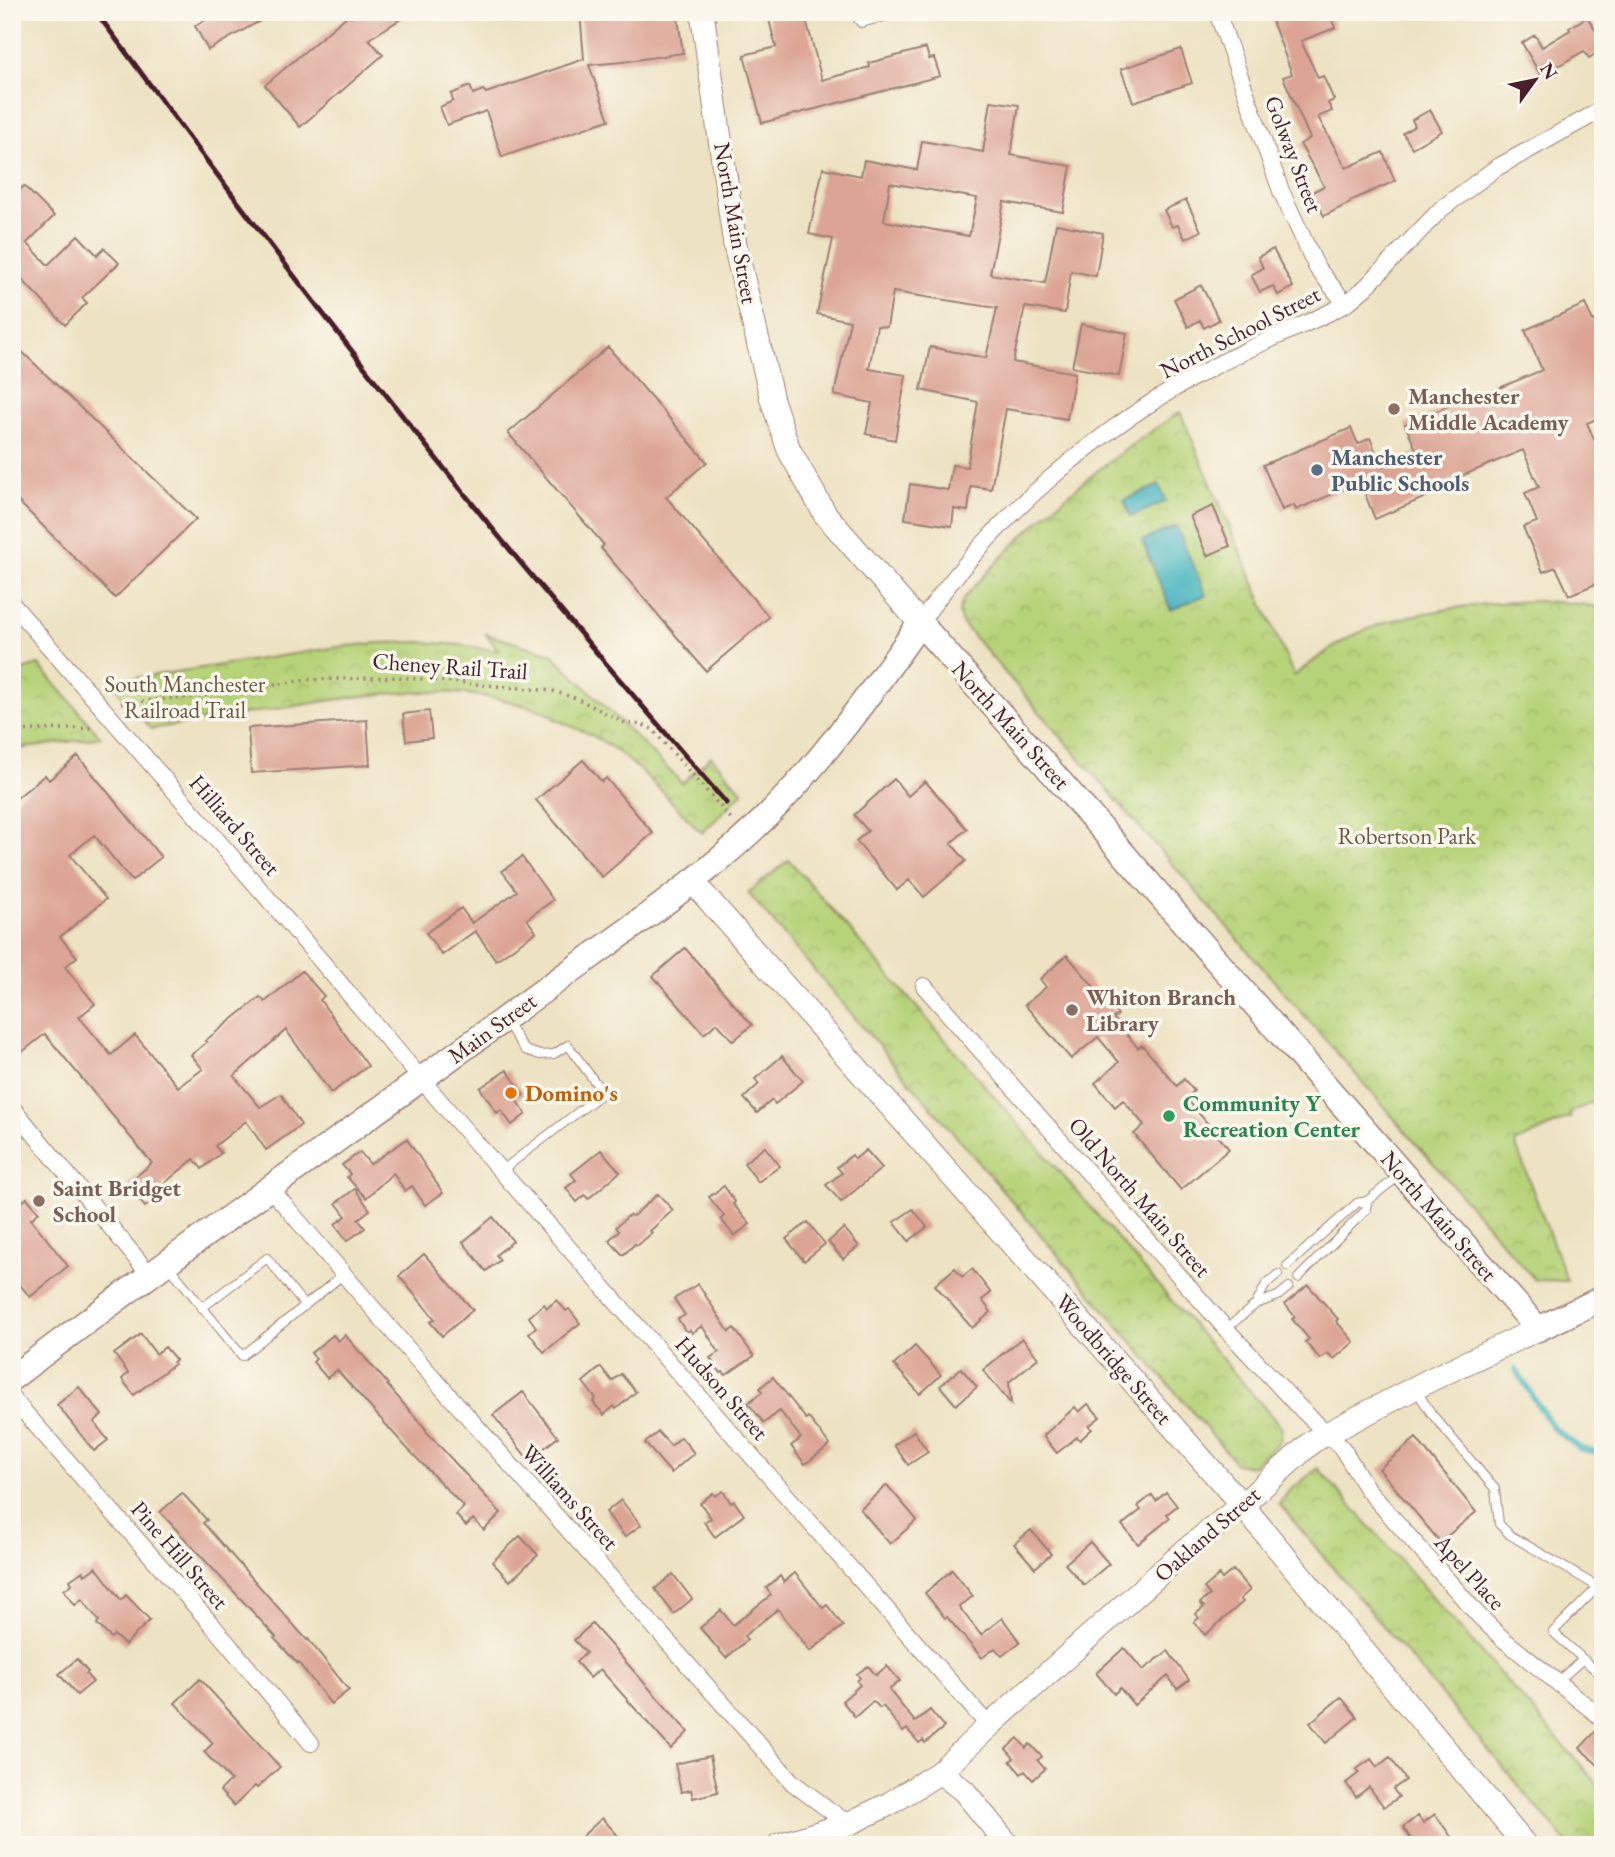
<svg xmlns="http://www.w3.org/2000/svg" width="1615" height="1857" font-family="'EB Garamond',serif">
  <defs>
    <pattern id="park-crowns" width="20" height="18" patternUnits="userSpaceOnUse" patternTransform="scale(1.75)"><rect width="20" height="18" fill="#b7d379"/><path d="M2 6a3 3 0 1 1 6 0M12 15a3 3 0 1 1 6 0" fill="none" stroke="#9fb569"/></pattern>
  </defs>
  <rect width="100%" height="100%" fill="#fbf7ec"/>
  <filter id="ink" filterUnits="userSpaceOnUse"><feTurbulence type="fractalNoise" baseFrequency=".0143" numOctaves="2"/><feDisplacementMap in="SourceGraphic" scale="14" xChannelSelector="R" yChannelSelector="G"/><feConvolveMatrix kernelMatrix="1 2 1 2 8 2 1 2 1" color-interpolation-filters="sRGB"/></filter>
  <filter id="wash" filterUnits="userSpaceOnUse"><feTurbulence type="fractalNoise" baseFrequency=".00686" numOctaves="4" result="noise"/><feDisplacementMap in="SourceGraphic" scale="28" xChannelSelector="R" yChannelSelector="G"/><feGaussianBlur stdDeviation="1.57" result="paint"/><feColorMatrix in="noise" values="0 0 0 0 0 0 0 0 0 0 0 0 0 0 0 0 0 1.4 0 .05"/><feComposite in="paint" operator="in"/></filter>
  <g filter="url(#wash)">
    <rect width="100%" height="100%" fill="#ede2c2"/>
    <path fill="url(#park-crowns)" stroke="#807952" stroke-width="2" d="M1180,412L1294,676C1315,659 1336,644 1361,632C1387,620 1415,615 1443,610C1497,601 1549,597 1603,608V1096L1569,1114L1571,1117L1515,1143L1567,1281L1535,1280L961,622L959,612L963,600C976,583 992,568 1007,552C1059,498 1117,453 1180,412Z
      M486,634L552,654L682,783L711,756L743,792L702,833C670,801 639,763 600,740C586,731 570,726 555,719C548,710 533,708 522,705C444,682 366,694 289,707C243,714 197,721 151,729L110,682L339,647L379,643L420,642L461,645L498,651Z
      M39,665L101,737L12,750V673Z
      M789,860L1282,1428L1280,1441L1252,1466L1236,1463L748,893Z
      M1318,1468L1603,1790V1845H1569L1279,1504L1289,1491Z"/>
    <path fill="#45b4bf" stroke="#486a75" stroke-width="2" d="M1159,485L1166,501L1131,517L1124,500Z
      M1176,526L1206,595L1171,610L1142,541Z"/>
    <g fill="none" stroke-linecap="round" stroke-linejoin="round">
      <path stroke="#45b4bf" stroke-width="6" d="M1516,1370L1553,1428L1581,1449L1603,1453"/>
    </g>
    <g id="blocks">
      <path fill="#dca494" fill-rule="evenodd" d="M220,12H276L208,50L195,26Z
        M358,12H412L369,39L383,55L300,127L265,85L348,15L351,17Z
        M580,12H677L683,53L622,62L589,65L609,120L502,157L486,111L447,125L440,107L453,101L451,94L470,86L473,94L483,90L486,93L584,59Z
        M767,12H804L822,80L870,67L869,63L926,48L929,59L934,58L940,76L762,123L744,55L776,47Z
        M1286,12H1329L1335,28L1301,41L1318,78L1323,76L1334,100L1328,103L1332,111L1318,117L1346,168L1383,152L1395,181L1350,201V203L1324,216L1312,192L1324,186L1300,144L1310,138L1283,77L1292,74L1271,18Z
        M1587,17L1603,41V49L1589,58L1584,51L1541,76L1522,43L1535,35L1542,47L1570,30L1569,28Z
        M1181,49L1192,83L1133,102L1121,69Z
        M991,101L1019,105L1011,155L1071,166L1063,212L1004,202L990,274L1045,283L1056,224L1103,233L1096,276L1071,271L1065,313L1025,307L1013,362L1075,373L1067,419L1006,409L991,489L971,486L968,511L954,509L952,526L905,519L910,484L948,490L952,465L967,467L978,402L921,390L930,347L986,358L997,308L893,292L887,327L877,326L869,369L906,375L895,440L866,434L872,403L834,395L850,321L817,314L833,239L809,234L823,168L861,176L864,160L917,170L922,141L983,152ZM890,183L977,198L969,236L884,221Z
        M1430,110L1442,131L1412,148L1403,133L1415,126L1412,120Z
        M24,186L54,216L27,243L48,265L78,235L97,255L104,248L119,263L82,298L87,303L65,325L12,269V198Z
        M1186,200L1201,231L1185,239L1178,225L1172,227L1164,210Z
        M1273,249L1293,287L1278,295L1273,286L1260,292L1251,275L1263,268L1258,257Z
        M1201,285L1219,320L1204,328L1200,320L1188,327L1174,299Z
        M1585,304L1593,321L1603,317V416L1587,423L1603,460V581L1569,595L1556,567L1543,572L1523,527L1537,522L1525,493L1539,487L1523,450L1433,488L1435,493L1375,519L1360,482L1296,510L1294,505L1282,510L1263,465L1351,428L1358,444L1370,438L1382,467L1417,452L1405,424L1477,394L1478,397L1542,370L1525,330Z
        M1081,324L1127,333L1119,376L1072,367Z
        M12,342L196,519L115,598L21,504L12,498Z
        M608,347L707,462L666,497L769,617L706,671L601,548L604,545L508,433Z
        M1213,506L1230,546L1207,556L1190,516Z
        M429,711L432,738L406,741L403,714Z
        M367,720L370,765L251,773L248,728Z
        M78,756L161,857L132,881L94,835L70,855L106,899L60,937L77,957L65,967L95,1004L79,1017L111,1055L135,1035L178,1087L203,1069L191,1055L207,1042L205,1041L260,997L265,1002L302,971L324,996L320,1000L368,1066L331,1093L286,1030L234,1076L260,1107L281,1094L301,1125L266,1150L246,1121L215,1146L221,1153L202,1169L194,1159L161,1186L165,1190L145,1207L127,1184L152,1163L45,1034L12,1060V802L45,775L49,780Z
        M583,760L602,782L606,778L653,833L602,877L536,800Z
        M894,779L908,796L925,781L967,829L951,843L966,861L924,897L909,880L897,890L856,841L868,831L854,815Z
        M522,857L553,900L527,919L536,932L496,960L475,931L442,955L426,933L461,908L472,923L517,891L502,871Z
        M685,948L752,1025L733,1041L717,1023L704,1034L653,976Z
        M1067,955L1118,1015L1113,1018L1138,1048L1142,1045L1177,1086L1184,1079L1194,1091L1186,1098L1229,1149L1181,1190L1134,1134L1144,1125L1123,1100L1115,1107L1095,1083L1119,1062L1098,1037L1071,1059L1025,1005L1046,987L1040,979Z
        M782,1056L803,1081L775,1104L772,1100L757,1113L744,1098L759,1084L755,1079Z
        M507,1070L524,1095L516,1100L526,1114L512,1125L501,1110L497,1113L480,1088Z
        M407,1139L443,1193L425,1205L412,1186L405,1191L393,1173L366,1198L347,1177L350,1174L342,1165L360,1152L370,1164Z
        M765,1147L780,1166L758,1182L744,1163Z
        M601,1150L620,1172L588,1199L585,1195L577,1202L566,1188L576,1180L571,1174Z
        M866,1150L882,1168L841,1202L826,1185L842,1173L837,1167L852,1155L855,1159Z
        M724,1186L735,1202L733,1204L750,1224L734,1236L721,1219L724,1216L709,1197Z
        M12,1189L22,1202L27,1198L39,1212L31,1219L68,1266L30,1297L12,1275Z
        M355,1189L370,1210L358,1219L365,1228L347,1241L335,1224L346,1216L336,1203Z
        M658,1194L673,1210L650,1231L652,1233L638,1245L635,1244L623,1255L609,1240L619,1231L616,1227L629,1215L633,1216Z
        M913,1209L927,1227L909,1241L894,1222Z
        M493,1217L513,1241L496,1255L500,1260L486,1271L463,1242Z
        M808,1222L825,1244L804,1261L786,1239Z
        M844,1228L859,1246L843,1259L828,1242Z
        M424,1254L473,1310L442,1336L430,1322L435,1319L399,1276Z
        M955,1268L962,1277L972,1269L991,1293L982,1300L991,1312L972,1328L935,1285Z
        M698,1284L729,1332L734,1328L754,1356L726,1375L723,1372L721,1373L710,1358L719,1352L702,1326L692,1333L690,1330L686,1332L678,1319L685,1315L674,1299Z
        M1308,1285L1338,1319L1336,1321L1354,1342L1334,1359L1328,1353L1320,1359L1305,1342L1309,1339L1292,1319L1295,1317L1285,1304Z
        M557,1300L566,1311L569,1309L580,1323L544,1352L529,1333L536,1327L529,1317L544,1304L547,1308Z
        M141,1334L156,1354L165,1347L176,1360L173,1362L174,1364L134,1395L122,1379L128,1373L114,1354Z
        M333,1335L338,1341L345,1335L388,1384L387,1385L426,1429L425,1430L501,1513L484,1530L473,1519L466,1526L456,1515L464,1507L406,1447L337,1370L327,1378L313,1362L316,1359L311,1353Z
        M1022,1338L1038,1358L1009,1382L1011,1404L983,1370Z
        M915,1346L941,1375L920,1394L894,1365Z
        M601,1367L612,1381L621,1374L636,1392L616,1409L614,1406L604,1415L593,1402L596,1399L583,1382Z
        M961,1368L977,1387L956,1405L940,1386Z
        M773,1377L806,1419L808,1417L830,1445L805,1464L791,1446L801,1438L780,1411L764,1423L748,1403L762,1392L760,1388Z
        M79,1387L102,1415L94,1422L108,1440L94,1451L57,1405Z
        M523,1392L558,1437L529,1460L493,1415Z
        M1088,1404L1100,1417L1089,1426L1092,1429L1080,1440L1077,1437L1057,1453L1043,1436L1075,1407L1079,1412Z
        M914,1431L928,1452L908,1465L894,1445Z
        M658,1432L671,1446L681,1437L694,1453L671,1473L645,1443Z
        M1416,1438L1476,1512L1440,1542L1379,1469Z
        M887,1485L917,1520L890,1544L860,1509Z
        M723,1491L731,1503L734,1501L744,1515L715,1537L704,1522L711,1518L700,1503L713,1493L715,1496Z
        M1166,1492L1177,1506L1167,1514L1170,1518L1138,1544L1122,1525L1141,1510L1138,1506L1152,1495L1156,1501Z
        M182,1493L207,1520L203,1523L307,1640L308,1639L349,1690L331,1704L298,1662L297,1663L274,1638L276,1637L160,1512Z
        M621,1500L641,1525L625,1537L606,1512Z
        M1031,1530L1051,1554L1035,1568L1014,1544Z
        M520,1536L538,1555L510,1581L492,1562Z
        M1090,1542L1109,1564L1084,1585L1065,1564Z
        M96,1567L121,1600L126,1595L150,1620L125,1645L114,1635L111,1638L97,1624L99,1621L82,1599L75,1605L64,1590L72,1584L70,1580L83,1571L85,1575Z
        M952,1570L973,1596L959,1607L981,1635L1002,1618L1020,1642L1002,1656L995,1648L982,1658L947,1617L945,1618L925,1593Z
        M1233,1570L1250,1590L1240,1599L1243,1602L1205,1635L1194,1622L1199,1618L1196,1614L1204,1607L1200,1603L1210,1595L1204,1588L1219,1575L1222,1579Z
        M795,1573L823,1608L827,1605L843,1626L810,1651L778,1609L744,1636L747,1640L726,1658L700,1628L721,1610L733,1625L771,1595L766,1588L780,1576L784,1582Z
        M673,1574L692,1599L674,1614L655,1589Z
        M592,1624L688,1732L671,1749L600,1669L590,1678L576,1662L586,1653L574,1640Z
        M1124,1648L1143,1670L1168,1651L1189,1680L1177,1689L1168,1676L1134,1705L1120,1688L1114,1694L1096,1673Z
        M77,1659L88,1672L86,1674L93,1682L77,1695L59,1674Z
        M868,1666L876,1675L887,1666L900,1681L889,1690L915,1722L930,1710L944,1727L925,1743L923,1740L919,1743L907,1729L903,1732L883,1706L880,1708L873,1701L855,1717L842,1701L860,1685L857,1681L860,1678L857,1674Z
        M200,1679L280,1767L257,1788L255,1786L234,1806L220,1791L231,1780L204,1752L213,1743L175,1703Z
        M1341,1697L1357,1717L1326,1743L1310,1723Z
        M1599,1728L1603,1729V1770L1580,1748Z
        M1018,1738L1026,1748L1030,1744L1042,1757L1037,1760L1045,1769L1033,1780L1025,1771L1021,1774L1010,1761L1014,1758L1006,1749Z
        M710,1756L718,1792L693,1798L691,1790L681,1792L675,1764Z
        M1390,1757L1406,1780L1393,1789L1399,1797L1384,1807L1369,1787L1356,1797L1346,1783L1359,1773L1357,1769L1371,1759L1377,1767Z
        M1435,1814L1452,1838L1443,1845H1415L1403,1827L1418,1816L1423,1823Z
        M602,1818L620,1838L612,1845H573Z"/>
    </g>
  </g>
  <g filter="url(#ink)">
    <use href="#blocks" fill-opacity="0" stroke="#9c8076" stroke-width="2"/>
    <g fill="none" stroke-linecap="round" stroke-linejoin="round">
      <defs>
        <path id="lane" d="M852,12L861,23L903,12
          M501,1171L603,1093L568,1045L554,1054L540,1055L525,1050L506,1022
          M168,1265L242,1356L344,1274
          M1287,1266L1357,1203L1367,1201L1400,1175
          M1298,1278L1366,1210L1367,1201
          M1256,1304L1266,1284L1278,1274
          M202,1308L267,1258L305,1306
          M1226,1329L1256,1304L1278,1296L1289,1287
          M1416,1390L1431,1413L1495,1489L1499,1524L1510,1535L1598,1587
          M1603,1582L1553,1632L1603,1677
          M1557,1682L1583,1659"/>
        <path id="street" d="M1217,12L1281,191L1317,268L1346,304
          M12,604L277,909L450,1113L989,1726
          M920,623C994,517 1098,427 1213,367C1241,352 1271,339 1300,326C1316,319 1332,312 1347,303L1366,287L1440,210L1496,168L1603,109
          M924,986L1226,1329L1296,1404L1342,1448L1367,1489L1480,1617L1503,1639L1603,1719
          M12,1107L150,1275
          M270,1188L406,1347L793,1783L848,1824
          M12,1398L213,1626L311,1743"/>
        <path id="secondary" d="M702,12L735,245L772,400L789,450L825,514L920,623
          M692,881L1242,1505L1525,1845
          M940,1772L964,1791L1008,1845
          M779,1845L848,1824L889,1804L940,1772L989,1726L1186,1550L1242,1505L1313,1441L1432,1379L1538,1329"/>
        <path id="primary" d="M12,1378C178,1251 350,1132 518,1009C601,948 690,891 764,819C821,763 874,689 920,623L1087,812L1538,1329L1603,1298"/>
      </defs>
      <use href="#lane" stroke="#9c8076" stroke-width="10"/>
      <use href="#street" stroke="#9c8076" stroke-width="18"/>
      <use href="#secondary" stroke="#9c8076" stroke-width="25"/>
      <use href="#primary" stroke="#9c8076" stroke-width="27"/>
      <path stroke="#9c8076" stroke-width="3.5" stroke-dasharray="2 5" stroke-linecap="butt" d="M121,703L201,696L305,680L397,677L553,691L578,699L625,723L643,725L652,729L733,821
        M12,731L89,728L93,725"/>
      <use href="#lane" stroke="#fff" stroke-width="8"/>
      <use href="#street" stroke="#fff" stroke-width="16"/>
      <use href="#secondary" stroke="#fff" stroke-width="23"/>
      <use href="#primary" stroke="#fff" stroke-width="24"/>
      <path stroke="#4a1f2b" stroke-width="5" d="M96,12C226,188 358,363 496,533C571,624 649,714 726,803"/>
    </g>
  </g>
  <g fill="#8d6e63" stroke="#fbf7ec" stroke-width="2.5">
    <circle cx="1394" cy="409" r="7"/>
    <circle cx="1072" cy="1010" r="7"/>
    <circle cx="39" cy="1201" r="7"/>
  </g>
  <circle fill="#5c6f8a" stroke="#fbf7ec" stroke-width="2.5" cx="1317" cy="470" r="7"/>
  <circle fill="#e8710a" stroke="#fbf7ec" stroke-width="2.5" cx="511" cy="1093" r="7"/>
  <circle fill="#2e9e5b" stroke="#fbf7ec" stroke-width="2.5" cx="1169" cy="1116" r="7"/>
  <g text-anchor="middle" stroke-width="7" stroke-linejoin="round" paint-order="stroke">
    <g font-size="23" fill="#4a1f2b" stroke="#fbf7ec">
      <text transform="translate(1294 154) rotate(69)" y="8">Golway Street</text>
      <text transform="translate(736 223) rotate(80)" y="8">North Main Street</text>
      <text transform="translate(1240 332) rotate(-27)" y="8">North School Street</text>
      <text transform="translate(450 666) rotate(4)" y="8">Cheney Rail Trail</text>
      <text transform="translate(1011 725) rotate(48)" y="8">North Main Street</text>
      <text transform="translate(235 825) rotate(49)" y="8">Hilliard Street</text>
      <text transform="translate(492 1028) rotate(-36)" y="8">Main Street</text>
      <text transform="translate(1140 1197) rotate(49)" y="8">Old North Main Street</text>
      <text transform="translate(1439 1216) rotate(49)" y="8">North Main Street</text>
      <text transform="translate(1114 1359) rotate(49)" y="8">Woodbridge Street</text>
      <text transform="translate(722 1388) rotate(49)" y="8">Hudson Street</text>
      <text transform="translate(570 1497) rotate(48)" y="8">Williams Street</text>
      <text transform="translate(1207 1534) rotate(-41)" y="8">Oakland Street</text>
      <text transform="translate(180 1555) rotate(49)" y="8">Pine Hill Street</text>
      <text transform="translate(1470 1572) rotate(48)" y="8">Apel Place</text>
    </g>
    <g font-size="23" font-weight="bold" fill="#785e54" stroke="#fbf7ec" text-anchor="start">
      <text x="1408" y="404">Manchester<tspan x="1408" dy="26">Middle Academy</tspan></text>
      <text x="1086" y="1005">Whiton Branch<tspan x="1086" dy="26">Library</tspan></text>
      <text x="53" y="1196">Saint Bridget<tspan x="53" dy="26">School</tspan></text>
    </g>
    <g font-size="23" font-weight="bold" fill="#4e5e75" stroke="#fbf7ec" text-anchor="start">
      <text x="1331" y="465">Manchester<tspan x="1331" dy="26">Public Schools</tspan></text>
    </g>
    <g font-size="23" fill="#6b5542" stroke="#fbf7ec">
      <text x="185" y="692">South Manchester<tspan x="185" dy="26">Railroad Trail</tspan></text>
      <text x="1407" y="844">Robertson Park</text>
    </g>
    <g font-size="23" font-weight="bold" fill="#c56008" stroke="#fbf7ec" text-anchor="start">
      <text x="525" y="1101">Domino's</text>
    </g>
    <g font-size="23" font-weight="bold" fill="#27864d" stroke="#fbf7ec" text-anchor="start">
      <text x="1183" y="1111">Community Y<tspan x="1183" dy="26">Recreation Center</tspan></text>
    </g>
  </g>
  <rect width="1615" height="1857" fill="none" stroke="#fbf7ec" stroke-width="42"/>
  <g transform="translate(1535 80) rotate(57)" stroke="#fbf7ec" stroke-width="5" paint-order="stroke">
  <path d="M0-5L12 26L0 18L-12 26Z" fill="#4a1f2b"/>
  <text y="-10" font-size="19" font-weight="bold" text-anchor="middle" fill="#4a1f2b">N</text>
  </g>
</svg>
